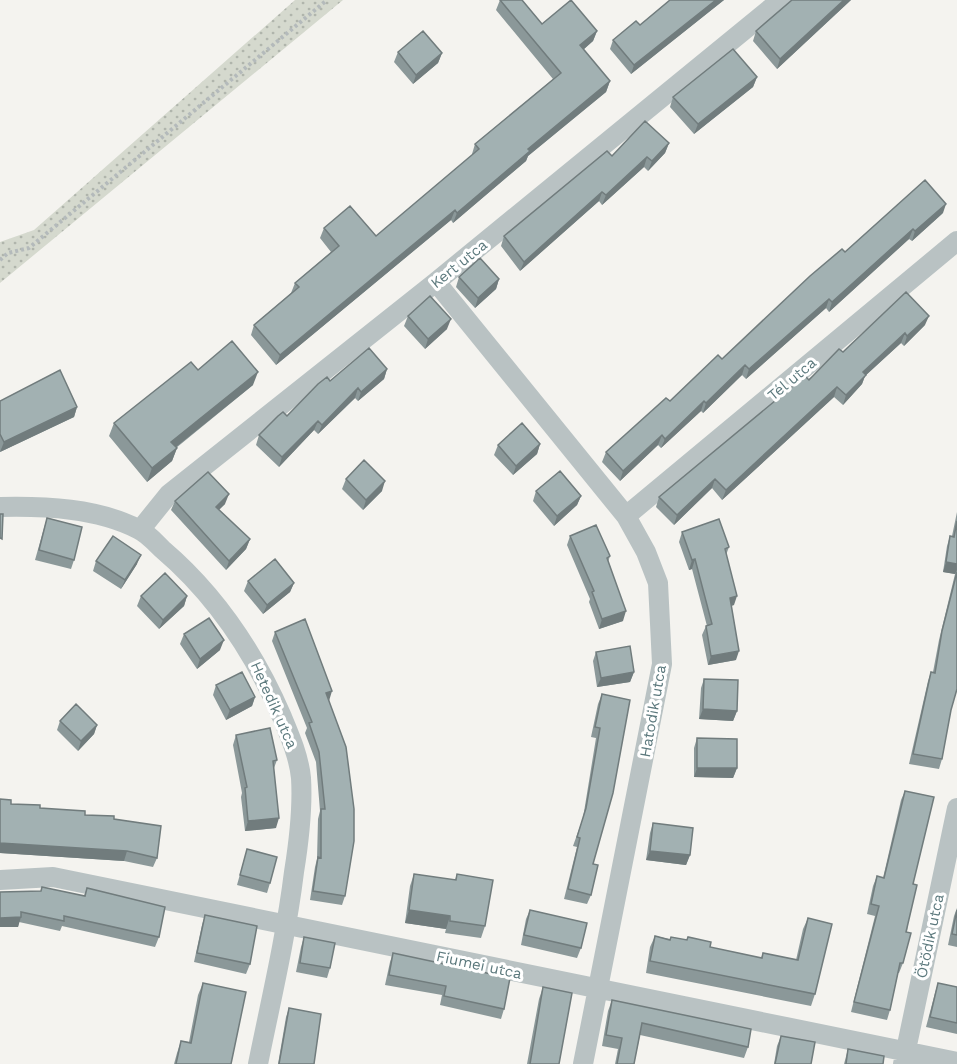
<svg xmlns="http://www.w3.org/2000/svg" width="957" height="1064" font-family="'Work Sans',sans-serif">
  <defs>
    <pattern id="grass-dots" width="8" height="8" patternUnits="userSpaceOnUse" patternTransform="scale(1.5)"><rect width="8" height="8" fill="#d5d9ce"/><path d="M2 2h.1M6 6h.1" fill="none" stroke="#b0b5ac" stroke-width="1.8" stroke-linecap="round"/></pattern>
  </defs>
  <rect width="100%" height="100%" fill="#f4f3ef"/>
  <path fill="url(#grass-dots)" d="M295,0H343L0,283V242L34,230Z"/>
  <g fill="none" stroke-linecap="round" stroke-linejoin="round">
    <path stroke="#b4babb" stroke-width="4" stroke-dasharray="3 3" stroke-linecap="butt" d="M0,260L8,253L29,248L327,0"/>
    <path stroke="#b9c2c3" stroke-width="20" d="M436,282L626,516L646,552L658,583L662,664L583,1064
      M0,507C45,506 97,508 138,529C147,533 155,542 162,549C216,595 254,652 282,717C290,736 299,757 301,778C303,810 299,841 294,872C286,937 271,1000 258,1064
      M626,516L957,241
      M140,530L169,494L436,282L781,0
      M0,880L53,877L957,1062
      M903,1064L957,808"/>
  </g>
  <path fill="#8b9899" d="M500,0H522L542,24L597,31L593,41L583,50L610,81L606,92L528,156L526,161L453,223L451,220L276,365L251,335L254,325L291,293L295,283L331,252L320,238L324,228L376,236L472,155V154L475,144L553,79L496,10Z
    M670,0H724L631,74L610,49L613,40L640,25Z
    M792,0H851L777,69L753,41L756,31Z
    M398,52L442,53L438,63L413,84L394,62Z
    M757,77L753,87L694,134L670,107L673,97Z
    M669,143L665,153L648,171L644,167L602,205L599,201L520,271L501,246L504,236L612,156Z
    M943,213L912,241L909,239L829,312L826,308L746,379L742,375L703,413L701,411L661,448L658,445L620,481L602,462L606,452L722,359L845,252Z
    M459,277L499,279L496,289L475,308L456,287Z
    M408,316L447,329L425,349L404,326Z
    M925,325L904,346L901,343L865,376L862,384L843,405L834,397L722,500L712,488L674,525L656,507L659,497L843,352Z
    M387,369L384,379L358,401L355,398L318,434L314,430L279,467L256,445L259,435L287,416L330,381Z
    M198,370L253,385L176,448H177L172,461L147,482L109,436L114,423Z
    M0,401L77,407L74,417L0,452Z
    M540,444L537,454L513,475L494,455L498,445Z
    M346,479L382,491L363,510L342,489Z
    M536,491L581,496L577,505L554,526L533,501Z
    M175,501L225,504L219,510L250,539L246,549L226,570L171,510Z
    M957,512V689L951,710L942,759L939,769L909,764L928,681L931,672H933L939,640L955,574L943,572L947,546L950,536H952Z
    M47,518L74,560L71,569L35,560L44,528Z
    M682,532L729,547L726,555L734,605L731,606L736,660L708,665L702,635L706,626H707L692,569L689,570L679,542Z
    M570,536L610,556L608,562L623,621L599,629L589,602L590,599L567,545Z
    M96,561L137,564L121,589L93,571Z
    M248,581L294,583L290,592L263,614L244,591Z
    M141,596H187L184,606L159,629L137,606Z
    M275,632L329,701L345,896L342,905L310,900L315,867L317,859L318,819L320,811L316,762L305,733L307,728L272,641Z
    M184,634L220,650L197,669L180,644Z
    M596,652L634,672L630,682L597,687L593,661Z
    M704,679L737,711L733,721L699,719L701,688Z
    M216,685L255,697L252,706L226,720L213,695Z
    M602,694L591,895L587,904L564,899L577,847L573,846L583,818L596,738L591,737L598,704Z
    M60,721L97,725L94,734L78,751L57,730Z
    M236,735L277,760L274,768L276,828L245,831L241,797L242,793L233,745Z
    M697,738L737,768L733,778L694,777V748Z
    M905,791L913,884L903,963L899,973H898L890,1010L887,1020L851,1012L875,916L867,914L873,886L877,876L883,878L901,800Z
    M0,799L11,804L114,819L157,858L153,867L124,861L0,853Z
    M653,823L690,855L686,865L646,860L650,833Z
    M247,849L270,883L267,893L237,885Z
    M414,874L455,880L457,874L485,926L481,938L445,933L446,929L405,923L410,886Z
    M42,887L84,896L87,888L159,937L155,947L62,926L60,931L19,922L18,927H0L41,891Z
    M957,908V947L948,945L954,916Z
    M530,910L581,948L577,958L521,945L526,919Z
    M205,915L250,964L246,974L194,962L202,925Z
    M808,918L815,994L811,1006L646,973L650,947L655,936L761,958L763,953L796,960L803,929Z
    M304,937L330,968L327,978L296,972L301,947Z
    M393,953L504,1009L501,1019L440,1005L442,995L385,985L390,962Z
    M203,983L231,1064H174L177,1053L181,1041L189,1042L198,995Z
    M938,983L957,987V1034L926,1027L935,993Z
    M543,987L559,1064H527L539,999Z
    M612,1000L748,1047L744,1058L640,1035L634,1064H615L618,1049L602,1046L608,1011Z
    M289,1008L314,1064H278L286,1017Z
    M781,1036L811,1064H774L777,1046Z
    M848,1049L883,1064H844Z"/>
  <path fill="#717c7d" d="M716,0H724L631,74L634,65Z
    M844,0H851L777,69L780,59Z
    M597,31L593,41L576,56L580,45Z
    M442,53L438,63L413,84L416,75Z
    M757,77L753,87L694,134L698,124Z
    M610,81L606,92L528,156L526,161L453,223L457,213L528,149Z
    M669,143L665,153L648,171L652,161Z
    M647,157L644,167L602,205L606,195Z
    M602,192L599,201L520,271L524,262Z
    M946,204L943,213L912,241L915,231Z
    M455,210L451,220L276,365L280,355Z
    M913,229L909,239L829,312L832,302Z
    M499,279L496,289L475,308L478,298Z
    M829,299L826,308L746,379L749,369Z
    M929,316L925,325L904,346L907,336Z
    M451,319L447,329L425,349L428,339Z
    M905,333L901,343L865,376L862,384L843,405L846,395L863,372Z
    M745,365L742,375L703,413L706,403Z
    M387,369L384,379L358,401L361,392Z
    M258,372L253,385L166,455L171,442Z
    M837,387L834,397L722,500L726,490Z
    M358,388L355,398L318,434L322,425Z
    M704,401L701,411L661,448L665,439Z
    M77,407L74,417L0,452L4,442Z
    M318,421L314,430L279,467L282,457Z
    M662,435L658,445L620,481L623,471Z
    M540,444L537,454L513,475L516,466Z
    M177,448L172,461L147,482L152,468Z
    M715,479L712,488L674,525L677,515Z
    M385,481L382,491L363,510L366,500Z
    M229,494L225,504L212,516L216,507Z
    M581,496L577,505L554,526L557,516Z
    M250,539L246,549L226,570L229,561Z
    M141,555L137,564L121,589L125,580Z
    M695,559L692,569L689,570L692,560Z
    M946,562L957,564V570L955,574L943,572Z
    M294,583L290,592L263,614L267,605Z
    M187,596L184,606L159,629L163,620Z
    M737,596L734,605L726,607L730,598Z
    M626,611L623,621L599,629L602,619Z
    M224,640L220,650L197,669L200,659Z
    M739,651L736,660L708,665L711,656Z
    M634,672L630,682L597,687L601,678Z
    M332,691L329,701L326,693Z
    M255,697L252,706L226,720L230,710Z
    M703,709L737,711L733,721L699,719Z
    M97,725L94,734L78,751L81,741Z
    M697,768H737L733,778L694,777Z
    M279,818L276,828L245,831L248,821Z
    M0,843L127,851L124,861L0,853Z
    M650,851L690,855L686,865L646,860Z
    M409,910L450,916L446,929L405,923Z
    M21,917L18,927H0V918Z"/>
  <path fill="#a2b1b2" stroke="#717c7d" stroke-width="1.5" d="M500,0H522L542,24L571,0L597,31L580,45L610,81L528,149L530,151L457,213L455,210L280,355L254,325L299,287L295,283L339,246L324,228L350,206L376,236L479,149L475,144L561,73Z
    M670,0H716L634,65L613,40L636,21L640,25Z
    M792,0H844L780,59L756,31Z
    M423,31L442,53L416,75L398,52Z
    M733,49L757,77L698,124L673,97Z
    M645,121L669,143L652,161L647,157L606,195L602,192L524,262L504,236L607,151L612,156Z
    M925,180L946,204L915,231L913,229L832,302L829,299L749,369L745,365L706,403L704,401L665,439L662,435L623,471L606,452L666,398L670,401L718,355L722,359L810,276L842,249L845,252Z
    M480,258L499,279L478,298L459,277Z
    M906,292L929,316L907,336L905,333L863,372L866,375L846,395L837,387L726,490L715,479L677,515L659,497L805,376L809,380L839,349L843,352Z
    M430,296L451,319L428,339L408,316Z
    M232,341L258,372L171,442L177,448L152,468L114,423L191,362L198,370Z
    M369,348L387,369L361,392L358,388L322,425L318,421L282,457L259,435L278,416L283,412L287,416L318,384L327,377L330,381Z
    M60,370L77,407L4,442L0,434V401Z
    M522,423L540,444L516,466L498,445Z
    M364,460L385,481L366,500L346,479Z
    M560,471L581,496L557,516L536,491Z
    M208,472L229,494L216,507L250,539L229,561L175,501Z
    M0,514H3L2,539L0,538Z
    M47,518L82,527L74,560L39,550Z
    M719,519L729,547L725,549L737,596L730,598L739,651L711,656L706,626L712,624L695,559L692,560L682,532Z
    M957,521V564L946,562L950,536L954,537Z
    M596,525L610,556L607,558L626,611L602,619L592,592L594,591L570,536Z
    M113,536L141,555L125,580L96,561Z
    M275,559L294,583L267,605L248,581Z
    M957,572V689L951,710L942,759L913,754L931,672L935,673L942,631Z
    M165,573L187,596L163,620L141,596Z
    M209,618L224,640L200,659L184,634Z
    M305,619L332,691L326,693L346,747L354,809V841L345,896L313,891L318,857L321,858V809H325L319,752L309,723L312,722L275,632Z
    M630,646L634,672L601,678L596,652Z
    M242,672L255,697L230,710L216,685Z
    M704,679L738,680L737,711L703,709Z
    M602,694L630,700L613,793L593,864L598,865L591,895L568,889L580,838L577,837L586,808L600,728L595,727Z
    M76,704L97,725L81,741L60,721Z
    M270,728L277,760L273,761L279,818L248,821L245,788L247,787L236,735Z
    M697,738L737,739V768H697Z
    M905,791L934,797L913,884L917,885L906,932L911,933L903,963H900L890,1010L854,1002L879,906L871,904L877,876L884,878Z
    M0,799L11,800V804L40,805V808L85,811V815L114,816V819L161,826L157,858L127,851L0,843Z
    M653,823L693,828L690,855L650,851Z
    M247,849L277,857L270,883L240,875Z
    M414,874L456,880L457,874L493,880L485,926L450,921V916L409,910Z
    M42,887L85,896L87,888L165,907L159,937L64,916V921L21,912V917L0,918V892L41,891Z
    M530,910L587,923L581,948L524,935Z
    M957,910V935L952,934Z
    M205,915L257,926L250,964L197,953Z
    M808,918L832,924L815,994L650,961L655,936L670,940L671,937L687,940L688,937L711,942L710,947L762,958L763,953L798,960Z
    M304,937L335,943L330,968L300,963Z
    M393,953L510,978L504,1009L444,996L446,986L389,975Z
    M203,983L246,992L231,1064H176L181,1041L191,1043Z
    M938,983L957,987V1023L930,1017Z
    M543,987L572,993L559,1064H530Z
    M612,1000L751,1029L748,1047L642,1023L634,1064H617L622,1038L606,1035Z
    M289,1008L321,1014L314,1064H279Z
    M781,1036L815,1042L811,1064H775Z
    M848,1049L884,1056L883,1064H846Z"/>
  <g text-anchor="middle" stroke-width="6" stroke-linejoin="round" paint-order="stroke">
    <g font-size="15" fill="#5c797d" stroke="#fff">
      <text transform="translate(459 264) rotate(-39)" y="5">Kert utca</text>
      <text transform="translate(792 379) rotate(-40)" y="5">Tél utca</text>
      <text transform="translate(274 705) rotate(66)" y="5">Hetedik utca</text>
      <text transform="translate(653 711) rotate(-80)" y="5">Hatodik utca</text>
      <text transform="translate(930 936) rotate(-78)" y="5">Ötödik utca</text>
      <text transform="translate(479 965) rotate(12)" y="5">Fiumei utca</text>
    </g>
  </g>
</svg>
